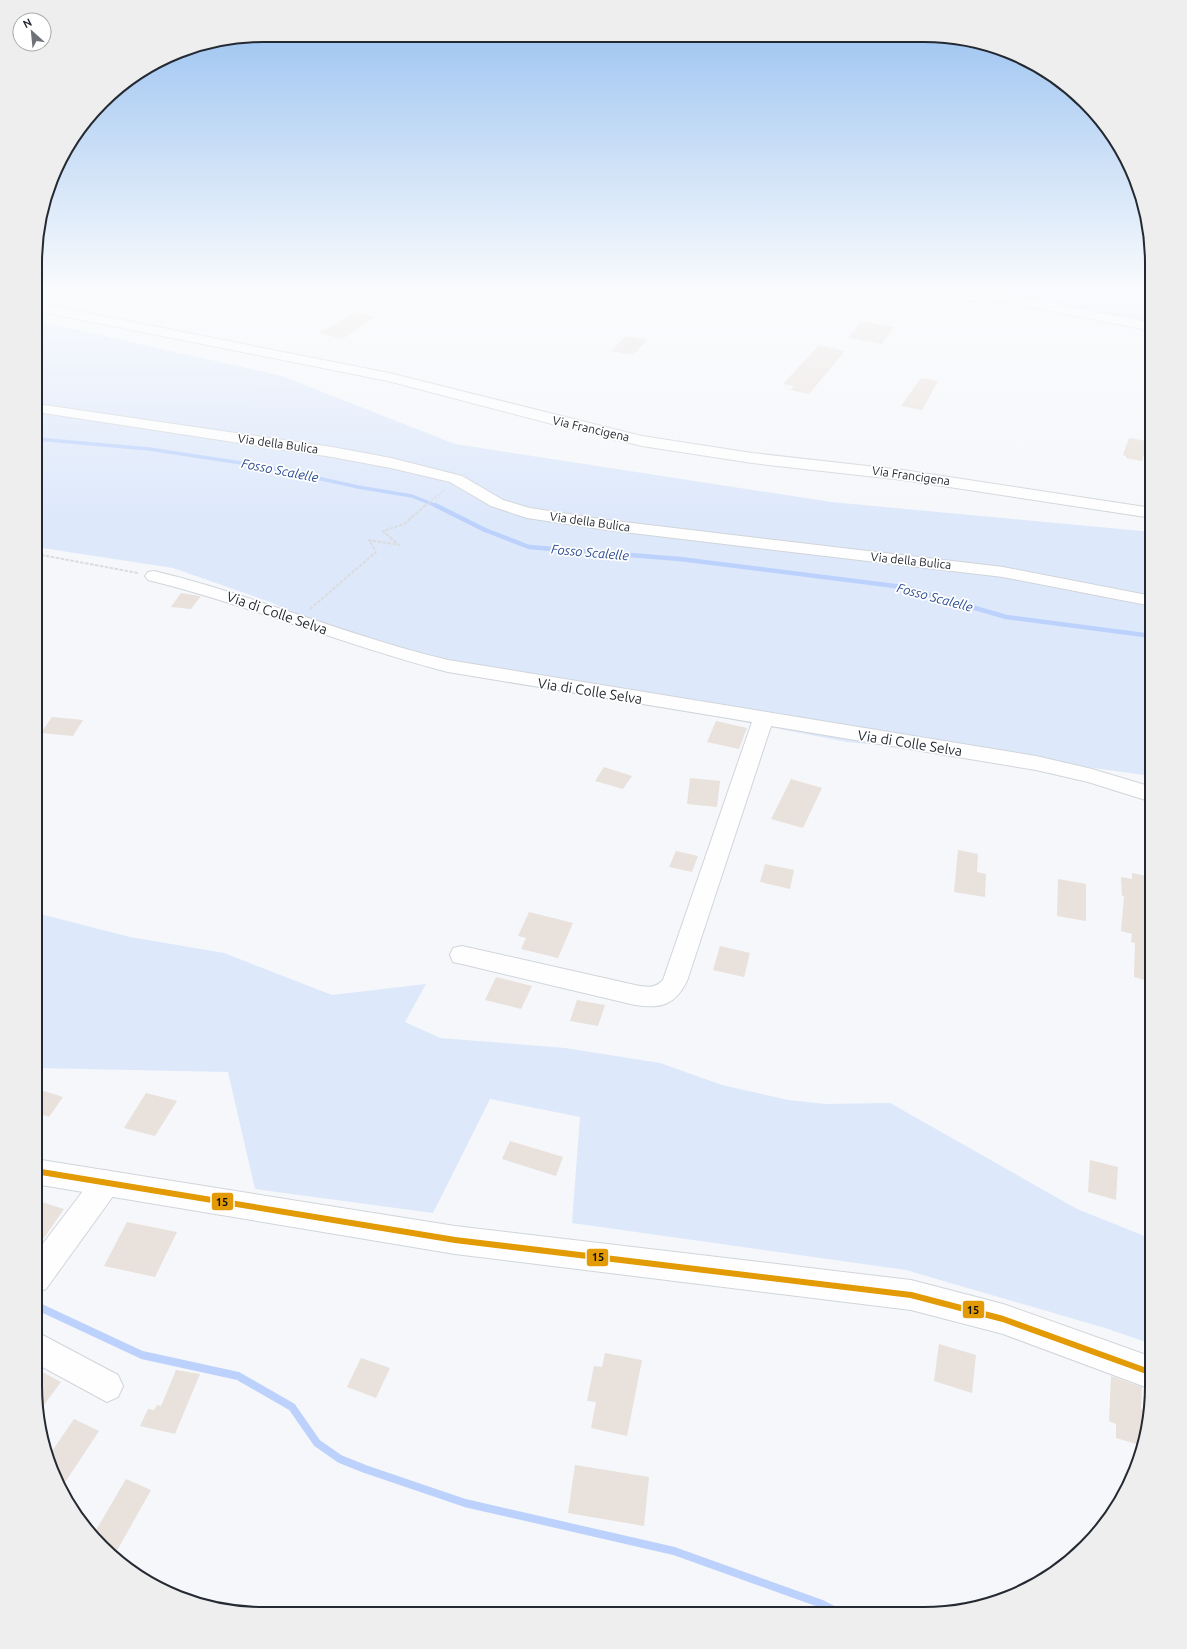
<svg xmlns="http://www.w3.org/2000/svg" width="1187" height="1649" font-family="Ubuntu,sans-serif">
  <rect width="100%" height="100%" fill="#f5f7fa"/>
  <path fill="#dde8fb" d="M933,289H1152V323Z
    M37,321L282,376L455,444L831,502L1152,532V776L1020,758L847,742L640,702L344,637L270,602L173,568L36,547Z
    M36,913L130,937L224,953L332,995L426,984L405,1022L440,1038L565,1048L660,1063L722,1085L788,1100L826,1104L890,1103L1077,1209L1152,1239V1344L1105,1328L906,1270L572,1223L580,1117L490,1099L433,1213L255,1189L228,1072L36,1068Z"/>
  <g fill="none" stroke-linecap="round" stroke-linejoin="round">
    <path stroke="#bcd2fc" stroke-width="3.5" d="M37,439L149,449L267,467L358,487L412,496L437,506"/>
    <path stroke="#bcd2fc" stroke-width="4.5" d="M435,505L485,530L529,547L680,559L903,587L1006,617L1152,636"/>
    <path stroke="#bcd2fc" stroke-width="8" d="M37,1306L142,1355L238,1376L292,1407L317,1443L340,1459L365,1469L465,1503L674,1551L822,1604L841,1614"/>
  </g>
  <path fill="#e9e1db" d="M356,312L376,317L342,339L319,333Z
    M861,321L894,327L882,344L848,338Z
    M626,336L632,337L647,340L633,355L611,351Z
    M819,345L845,351L809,394L791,390L794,386L783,384Z
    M921,378L938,381L922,410L901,406Z
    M1129,438L1148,441L1142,461L1126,458V456L1123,455Z
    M181,593L199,596H201L191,609L171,607Z
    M52,717L83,720L73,736L41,733Z
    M716,721L747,728L739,749L707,742Z
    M604,767L632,776L623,789L595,781Z
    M690,778L720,781L717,807L687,804Z
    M791,779L822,788L803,828L771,819Z
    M958,850L978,854L977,872L986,874L985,897L954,892Z
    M676,851L698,856L692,872L669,867Z
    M765,864L794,870L790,889L760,882Z
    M1132,873L1152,877V982L1134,977L1135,943L1131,942L1132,934L1121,931L1124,896H1122L1121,877L1132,879Z
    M1058,879L1086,884V921L1057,916Z
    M529,912L573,923L558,958L521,949L526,938L518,936Z
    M720,946L750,953L744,977L713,970Z
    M496,977L532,986L521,1009L485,1000Z
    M577,1000L605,1005L598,1026L570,1021Z
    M44,1091L63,1097L49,1117L35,1112V1102Z
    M146,1093L177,1101L155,1136L124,1128Z
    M510,1141L563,1157L556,1176L502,1159Z
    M1090,1160L1118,1167L1116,1200L1088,1192Z
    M35,1200L64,1209L35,1251Z
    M127,1222L177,1232L155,1277L104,1266Z
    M939,1344L976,1355L972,1393L934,1381Z
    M605,1353L642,1360L627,1436L591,1428L596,1402L587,1401L594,1366L602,1367Z
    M361,1358L390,1368L376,1398L347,1387Z
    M35,1368L61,1382L38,1413L35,1387Z
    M176,1370L200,1374L175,1434L140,1426L148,1409L154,1410L157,1405L161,1406Z
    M1111,1376L1142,1387L1141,1409L1149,1412L1145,1432L1140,1430V1445L1116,1438V1424L1109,1421Z
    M74,1419L99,1431L60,1490L48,1457Z
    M575,1465L649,1477L644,1526L568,1513Z
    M126,1479L151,1490L114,1556L92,1537Z"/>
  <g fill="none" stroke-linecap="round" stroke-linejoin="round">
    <defs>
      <path id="minor" d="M872,289H919L1015,296L1152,323V331L1015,304L878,293Z
        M37,303L389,373L642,436L752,453L903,470L1152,508V518L903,480L752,463L642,446L556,425L388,381L37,311Z
        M37,404L332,447L391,458L462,476L503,500L530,508L607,520L1003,567L1152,596V606L1003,577L607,530L527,518L491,506L450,482L391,468L332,457L37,412Z
        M154,571C254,595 348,636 448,660L1036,756L1092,769L1152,787V802L1088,782L1036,770L771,726L687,981C675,1005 661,1009 635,1005L462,964L453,962L450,955L453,948L462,946L635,985C646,987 655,989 663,980L752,722L448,672C346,646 250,605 148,580L145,576L148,572Z
        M106,1170L116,1174L120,1183L116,1192L46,1289L35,1293V1254L96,1174Z
        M35,1331L118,1375L123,1386L118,1397L107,1402L35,1363Z"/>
      <path id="major" d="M35,1159L455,1226L911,1280L1003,1304L1152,1357L1151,1389L1003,1334L911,1310L455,1254L35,1184Z"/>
    </defs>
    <use href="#minor" stroke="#d1d5da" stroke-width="2"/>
    <use href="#major" stroke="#d1d5da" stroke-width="2"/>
    <path stroke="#dbdcdd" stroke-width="1.5" stroke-dasharray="2.5 1.5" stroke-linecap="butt" d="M425,506L444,490"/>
    <path stroke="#dbdcdd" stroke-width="2" stroke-dasharray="3.5 1.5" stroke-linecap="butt" d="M36,554L138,573
      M310,609L376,552L369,540L399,545L383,531L404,524L426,505"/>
    <use href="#minor" fill="#fefefe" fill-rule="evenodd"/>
    <use href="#major" fill="#fefefe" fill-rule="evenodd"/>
    <defs>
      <path id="bus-1" d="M35,1171L455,1240L911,1295L1003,1319L1152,1373"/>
    </defs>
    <use href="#bus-1" stroke="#fff" stroke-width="9"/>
    <use href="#bus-1" stroke="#e29a05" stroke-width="6"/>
  </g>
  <linearGradient id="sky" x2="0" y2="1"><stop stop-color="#96c0f0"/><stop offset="0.56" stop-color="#fafbfd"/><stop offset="1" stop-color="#fafbfd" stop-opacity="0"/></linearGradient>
  <rect width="1187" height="519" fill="url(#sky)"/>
  <g text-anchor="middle" stroke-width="3.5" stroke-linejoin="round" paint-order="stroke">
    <g font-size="12" fill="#252a32" stroke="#fff">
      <text transform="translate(591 429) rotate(13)" y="4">Via Francigena</text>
      <text transform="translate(278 444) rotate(8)" y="4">Via della Bulica</text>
      <text transform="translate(911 476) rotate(8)" y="4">Via Francigena</text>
      <text transform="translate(590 522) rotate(8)" y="4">Via della Bulica</text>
      <text transform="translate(911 561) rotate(6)" y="4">Via della Bulica</text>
    </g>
    <g font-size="13" font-style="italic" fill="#2a4c91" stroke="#fff">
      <text transform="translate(280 470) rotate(11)" y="5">Fosso Scalelle</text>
      <text transform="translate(590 552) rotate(5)" y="5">Fosso Scalelle</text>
      <text transform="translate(935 597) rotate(15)" y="5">Fosso Scalelle</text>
    </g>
    <g font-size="14" fill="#252a32" stroke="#fff">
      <text transform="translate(277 613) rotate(19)" y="5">Via di Colle Selva</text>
      <text transform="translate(590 691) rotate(9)" y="5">Via di Colle Selva</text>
      <text transform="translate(910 743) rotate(9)" y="5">Via di Colle Selva</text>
    </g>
  </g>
  <path d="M0 0H1187V1649H0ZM263 42H924A221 221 0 0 1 1145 263V1386A221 221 0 0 1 924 1607H263A221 221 0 0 1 42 1386V263A221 221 0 0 1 263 42Z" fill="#eeeeef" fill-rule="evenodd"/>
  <path fill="none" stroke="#252a32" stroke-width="2" d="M263 42H924A221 221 0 0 1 1145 263V1386A221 221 0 0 1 924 1607H263A221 221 0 0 1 42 1386V263A221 221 0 0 1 263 42Z"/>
  <g stroke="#fff" stroke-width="1.5">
    <rect x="211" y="1192" width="23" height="19" rx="4" fill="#e29a05"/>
    <rect x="586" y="1248" width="23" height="19" rx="4" fill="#e29a05"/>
    <rect x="962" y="1300" width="23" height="19" rx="4" fill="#e29a05"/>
  </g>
  <g font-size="11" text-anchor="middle" font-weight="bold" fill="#111">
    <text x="222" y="1206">15</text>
    <text x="598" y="1261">15</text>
    <text x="973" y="1314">15</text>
  </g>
  <g transform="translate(32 32) rotate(333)"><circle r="19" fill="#ffffff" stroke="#a8aaad"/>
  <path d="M0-3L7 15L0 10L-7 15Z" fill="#6e7278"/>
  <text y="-6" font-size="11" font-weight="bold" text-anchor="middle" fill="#252a32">N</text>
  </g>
</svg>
